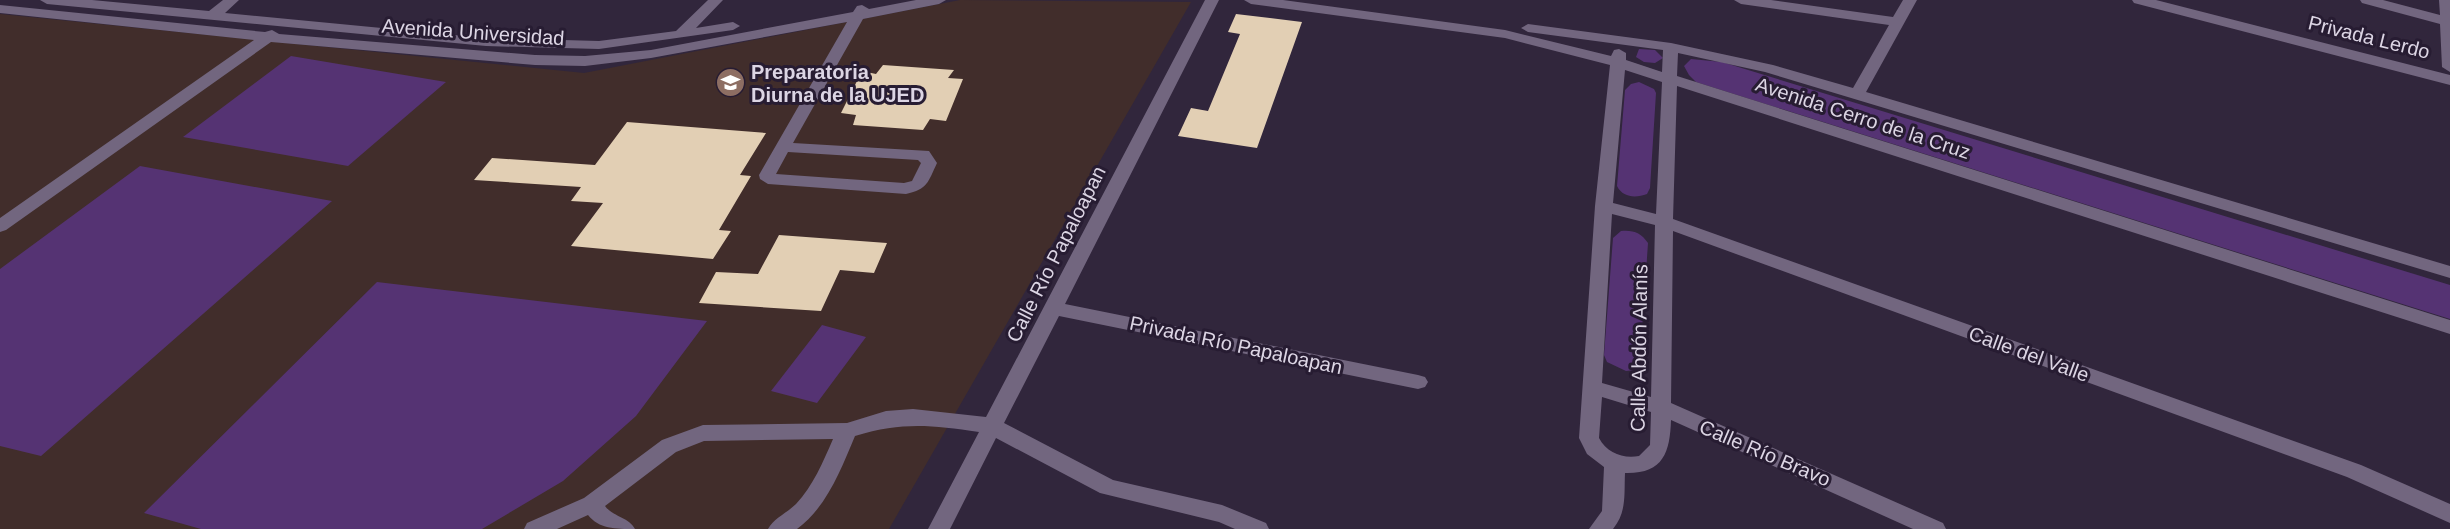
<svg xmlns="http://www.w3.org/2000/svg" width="2450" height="529" font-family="Helvetica,sans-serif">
  <rect width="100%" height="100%" fill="#31263c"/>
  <path fill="#412d2b" d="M960,0L1191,2L889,529H0V14L584,73Z"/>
  <path fill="#553373" d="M1639,49L1655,50L1663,58L1655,63L1644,62L1636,57Z
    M291,56L446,82L348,166L183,137Z
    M1691,59L1722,62L2450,285V319L1696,82L1689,75L1684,66Z
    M1639,82L1654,89L1656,93L1650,188L1647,194C1636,198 1623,198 1617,186L1625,90L1631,84Z
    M140,166L332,201L41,456L0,446V269Z
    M1621,231C1634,230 1641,233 1648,243L1640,361L1635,370L1626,371L1607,362L1604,355L1613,238Z
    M377,282L707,321L636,416L563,481L482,529H201L144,513Z
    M822,325L866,337L817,403L771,391Z"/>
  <path fill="#e2cfb4" d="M1236,14L1302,22L1257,148L1178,136L1191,108L1208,111L1240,34L1228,32Z
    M883,65L954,70L948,78L963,79L946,121L930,119L923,130L853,125L856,115L841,113L862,71L876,74Z
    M627,122L766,133L740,175L751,176L719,230L731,231L713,259L571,246L603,203L571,201L581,187L474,180L492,158L595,165Z
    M779,235L887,243L874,273L840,270L821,311L699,303L716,272L758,274Z"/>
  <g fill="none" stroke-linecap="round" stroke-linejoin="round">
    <path fill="#72667f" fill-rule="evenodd" d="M40,0H92L209,11L223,0H239L225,13L486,38L599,41L676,31L708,0H723L696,28L733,22L740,26L733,30L599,49L486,46L47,4Z
      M916,0H946L939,4L863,19L793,143L929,151L937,163C928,182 928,189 906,194L768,184L760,179L759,175L847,22L651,58L585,66L535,65L271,42L6,230L0,232V218L254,40L0,13V5L265,32L272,30L279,34L535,55L585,56L651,50L853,12L857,6L862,5L869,9ZM788,152L918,160L921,163L912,181L904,183L776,174Z
      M1205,0H1219L1065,304L1418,375L1425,377L1428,382L1425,387L1418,389L1059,316L1004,423L1113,480L1222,505L1266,523L1269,529H1235L1219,522L1100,493L996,438L950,529H928L979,432C930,425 902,422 855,436C841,469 827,507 797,529H768C774,518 787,513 796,504C813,486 823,462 833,439L704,441L676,452L605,506C613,517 629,517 635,529C615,529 599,529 588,515L557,529H524L527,523L584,498L662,440L703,425L847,423L886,411L913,409L986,417Z
      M1244,0H1283L1505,30L1611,56L1614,50L1619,49L1626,53V60L1662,72L1663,50L1528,32L1521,28L1528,24L1671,43L1773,65L1853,88L1889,25L1741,4L1734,0H1771L1893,17L1903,0H1917L1866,92L2450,266V278L1765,72L1678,53L1677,76L2450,320V334L1677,86L1673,219L2361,465L2450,504V523L2347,477L1673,231L1671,403L1943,523L1946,529H1913L1671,420C1670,453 1663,474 1625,473C1624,494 1627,512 1613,529H1589L1602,511L1604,467L1587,454L1579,438L1595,206L1610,65L1505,38L1251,4ZM1625,70L1662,82L1656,214L1613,203ZM1612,214L1655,225L1651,397L1602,383ZM1602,397L1651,412L1650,445L1639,456C1623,459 1607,453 1599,438Z
      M2132,0H2156L2450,75V85L2134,3Z
      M2360,0H2383L2440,15L2439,0H2450V72L2442,67L2440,24L2362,3Z"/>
  </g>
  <defs>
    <symbol id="school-disc" viewBox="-11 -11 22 22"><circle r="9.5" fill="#8d6e63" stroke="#271c32"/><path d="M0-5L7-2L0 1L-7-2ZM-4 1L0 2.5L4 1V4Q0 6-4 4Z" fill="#fff"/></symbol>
  </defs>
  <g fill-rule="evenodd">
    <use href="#school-disc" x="714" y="66" width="33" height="33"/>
  </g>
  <g text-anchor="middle" stroke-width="6" stroke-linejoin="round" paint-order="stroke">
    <g font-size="20" fill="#dcd5e4" stroke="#271c32">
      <text transform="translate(473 32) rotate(4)" y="7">Avenida Universidad</text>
      <text transform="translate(2369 37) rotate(14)" y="7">Privada Lerdo</text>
      <text transform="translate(1863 118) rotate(18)" y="7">Avenida Cerro de la Cruz</text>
      <text transform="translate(1056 254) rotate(-63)" y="7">Calle Río Papaloapan</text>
      <text transform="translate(1236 345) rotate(12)" y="7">Privada Río Papaloapan</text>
      <text transform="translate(1639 348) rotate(-89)" y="7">Calle Abdón Alanís</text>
      <text transform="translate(2029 354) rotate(20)" y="7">Calle del Valle</text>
      <text transform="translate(1765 453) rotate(23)" y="7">Calle Río Bravo</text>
    </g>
    <g font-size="20" font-weight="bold" fill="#dcd5e4" stroke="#271c32" text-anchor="start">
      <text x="751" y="79">Preparatoria<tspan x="751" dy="23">Diurna de la UJED</tspan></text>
    </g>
  </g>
</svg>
